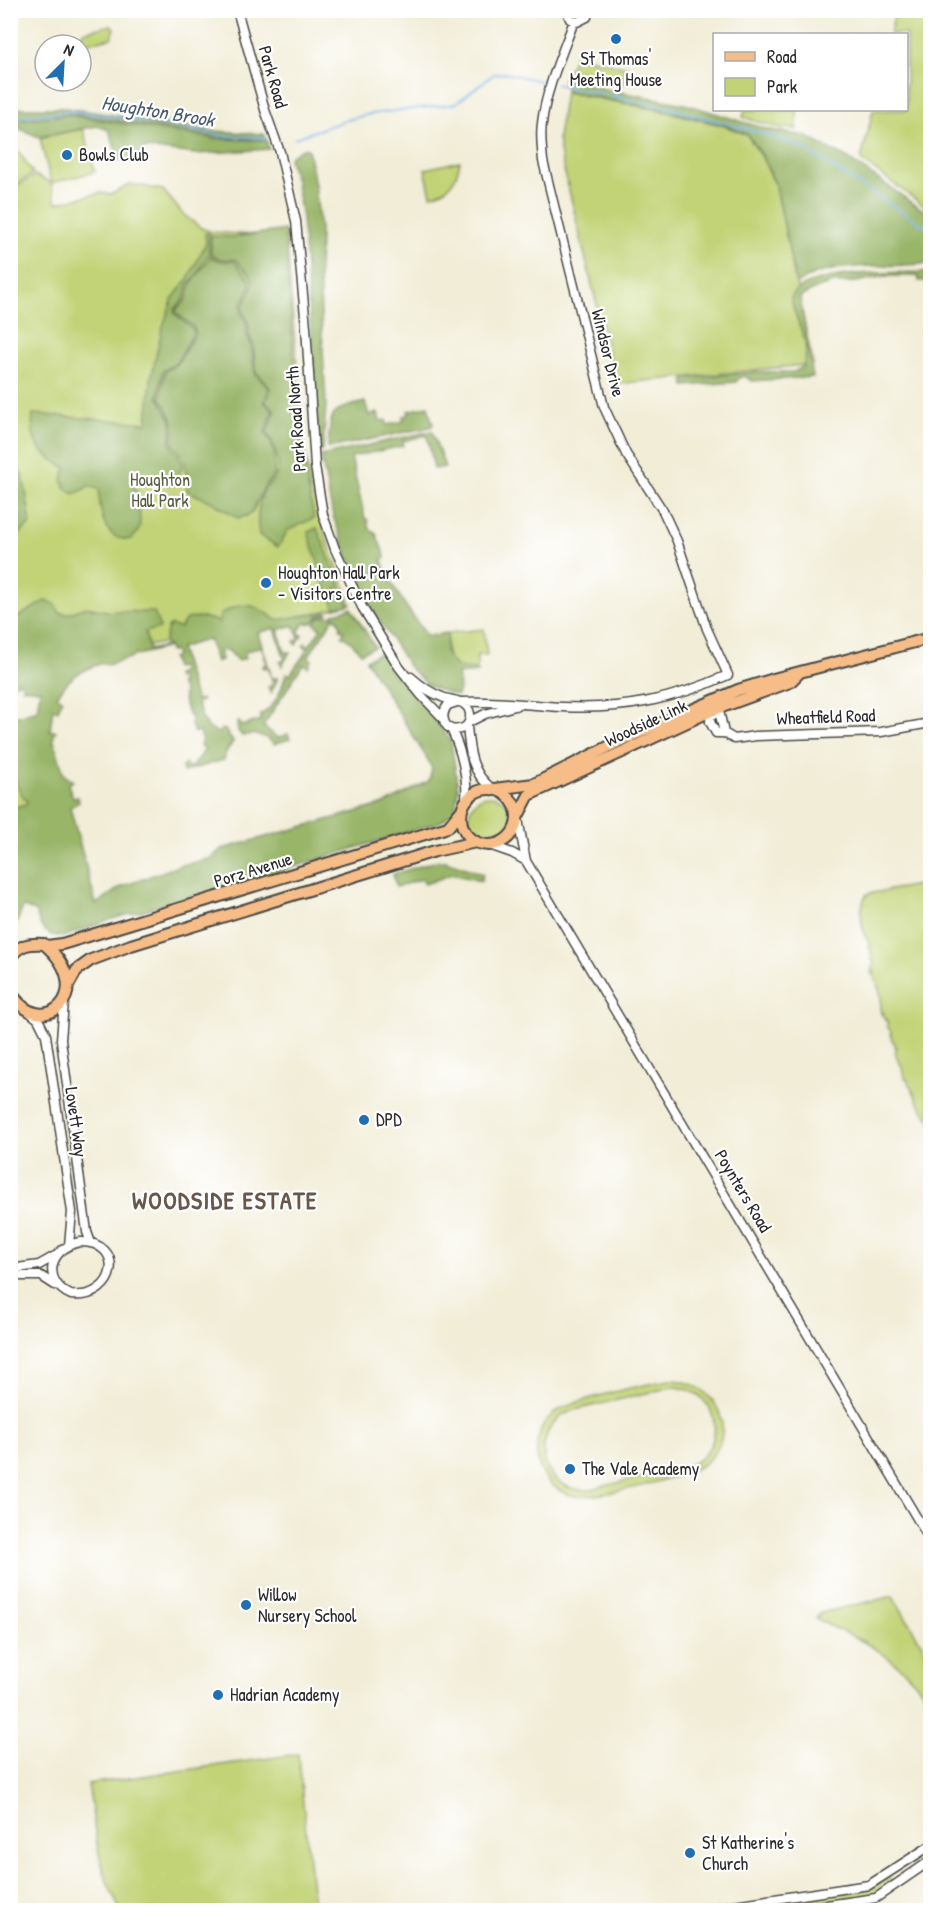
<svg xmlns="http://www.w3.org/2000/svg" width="941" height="1921" font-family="'Patrick Hand',sans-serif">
  <rect width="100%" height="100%" fill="#fff"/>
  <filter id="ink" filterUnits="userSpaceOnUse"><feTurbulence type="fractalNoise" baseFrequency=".0167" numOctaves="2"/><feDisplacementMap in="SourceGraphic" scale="12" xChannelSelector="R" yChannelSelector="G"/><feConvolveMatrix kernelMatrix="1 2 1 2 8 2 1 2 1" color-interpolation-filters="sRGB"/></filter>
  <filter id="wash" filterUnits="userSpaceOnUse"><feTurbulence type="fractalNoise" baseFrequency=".008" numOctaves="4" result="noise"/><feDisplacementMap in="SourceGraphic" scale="24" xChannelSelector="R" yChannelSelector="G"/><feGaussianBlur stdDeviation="1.35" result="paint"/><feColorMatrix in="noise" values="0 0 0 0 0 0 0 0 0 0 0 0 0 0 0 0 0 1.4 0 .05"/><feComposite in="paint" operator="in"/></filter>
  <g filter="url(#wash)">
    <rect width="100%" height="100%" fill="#f1edd7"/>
    <path fill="#c1d376" stroke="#767f50" stroke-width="1.5" fill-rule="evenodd" d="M895,11H930V210L861,160L873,110H906V34H890Z
      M111,25L115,29L111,38L88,43L82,39V32Z
      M575,55L627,67L624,84L568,71Z
      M565,92L668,112L725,126L747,135L761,156L776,187L813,364L616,384L561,157L558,138Z
      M745,110H797V129C780,129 760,123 743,117Z
      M83,129L95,172L51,183L56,203L100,193L112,194L131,184L163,190L183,214L201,228L213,232L267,236L286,235L304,447L313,495L325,534L351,604L325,611L11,673V190L35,175L51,183L40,138Z
      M11,140L33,173L11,188H10Z
      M460,161C457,178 450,192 431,195L425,169Z
      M484,629L487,655H477V669H459C445,658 445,650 448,633Z
      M10,753L28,804L13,808L10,805Z
      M469 817a21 21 0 1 1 42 0a21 21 0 1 1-42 0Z
      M930,883V1120L918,1102L907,1079L904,1078L902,1067L895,1053L897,1047L894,1046L895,1042L892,1041L891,1032L887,1026L888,1022L885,1021L886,1018L883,1016L884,1013L882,1012L881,1015V996L878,986L871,972L874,974L875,973L872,969L874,962L871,959L873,956L870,953L872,951L869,948L871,945C860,933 858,907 867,894Z
      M670,1380C715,1380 742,1432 705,1463C691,1476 593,1500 574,1496C559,1493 546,1482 540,1468C533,1449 537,1427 553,1414C569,1400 647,1384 670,1380ZM672,1387C721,1388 731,1452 684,1467L587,1490C539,1492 527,1430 571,1411Z
      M893,1596L930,1658V1702C911,1673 885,1652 854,1637C841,1630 828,1627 816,1618L821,1613Z
      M298,1754L314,1910H120L106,1879L98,1850L88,1784Z
      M890,1878L893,1883L873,1895L765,1910L762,1905L870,1888Z"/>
    <path fill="#98b567" stroke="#627049" stroke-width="1.5" d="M563,78L609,90L685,104L766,129L805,136L848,159L930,215V263C890,269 831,259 796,284L776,186L762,155L747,134L724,125L668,111L565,91Z
      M11,108H67L212,131L264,134L269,149L196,154L145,148L133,162L119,160L109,130L97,126L39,137L18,128H11V120L68,115L215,139L264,140L215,137L67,113L11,118Z
      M305,148L308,149L315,185L320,229L319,276L326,404L323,450L320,451L302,218L296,181L289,159L291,155Z
      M285,230C293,327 294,423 314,518L288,530L278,547L259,535C257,519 257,507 263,492C266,486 272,483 275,477C284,463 273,444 267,432L275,411L272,406L265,402L270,394L271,389L256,372L253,344L249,335L248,321L243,312V306L252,288L253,282L251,276L235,259H221L211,255V234L212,236L233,237Z
      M205,233H209V255L206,257L197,275L189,283L184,299L174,310L175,314L191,327L194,332L176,363L163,371L158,396C168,418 175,416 170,443C182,467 189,455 174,485L143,476L134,480L133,485L140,498C136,514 147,527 131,539C103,543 99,509 99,489L88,486L85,489L74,494L66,489L62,479L66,468C41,454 29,444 33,414L147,423L151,378L162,329L173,298L189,277L206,243Z
      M210,257L221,261H234L250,280V287L241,305V313L246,321L247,335L251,344L255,373L269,389L263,402L273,410L265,432L272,444L275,456L274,475L264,487L253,511L246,516L238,518L212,502L187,491L185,460L172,442C177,424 170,412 160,397L165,372L177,364L196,333L193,326L176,313V310L186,300L191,284Z
      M930,270V276L925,281H919L918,276H884L857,282L834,283L817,288L800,297L813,377L752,381L744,376L739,378L736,382L685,386L684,379L755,372H794L803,367C813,344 794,320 791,298C803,269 896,273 923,272Z
      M365,402L369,415L378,413L380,421L386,420L387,425L404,421L403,416L409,415L408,411L428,406L433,425L430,427L328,448C331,411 328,411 365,402Z
      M432,431L445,467L434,469L427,435L403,441V446L351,457L365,519H367L369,528L376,534L385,556V558L382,559C386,580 414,618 427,636L448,633L445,652C453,668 460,669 477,669L478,672L458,674L460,686L457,696L429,686L409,667L361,591L333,516L321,456Z
      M11,459C27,473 27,503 31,523L16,538L11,539Z
      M317,528L341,587L335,590L337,593L342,590L349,605L335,608L325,586L308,532Z
      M45,601C54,602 56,605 59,612L67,614L86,607L107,611L154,612L160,628L145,632L149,650L168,646L164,643L168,628L171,625L180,628L186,619C198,616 208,617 219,622L220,615C242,599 256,604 276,620L327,612L328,614L318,616L313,623L311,622L309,624L305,622L298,632L302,635L296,645L294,641L299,639L294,625L278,630L285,652H290L282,666L280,662L285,660L275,628L258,633L272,678H278L271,693L268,687L273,684L268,667L263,668L262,666L267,664L261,646L245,652L246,658L238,661L229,651L222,649L220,652L222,659L216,662L209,639L180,648L196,701L201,699L202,701L197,703C202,717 204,730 220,733L221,729L225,730L233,742L226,752L224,760L183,772L182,767L186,764L189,768C197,763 200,756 205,749L200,747L202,738L199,732L194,733L191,724L192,720C187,714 182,699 184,691L179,684L182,683L180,678L177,679L176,675L182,673L180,667L175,668L172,658L176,656L174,651L170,652L169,647L133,656V657L107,665L103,663C81,670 70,676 57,696L62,699L58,710L53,708L50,731H56L53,738L64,775L73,781L68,784L73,798L78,797L79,802L70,807L96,904L121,887L178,866L209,859L222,849L385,804L429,781L432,769L428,760L366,660L382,652L451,741L458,789L455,811L440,822L258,878L109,920L63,937L51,935L42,928L35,911L23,907L11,937V805L13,808L26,804L27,801C7,780 11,745 11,718L37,710L40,690L23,688L21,682L11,684V621Z
      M351,608L375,647L361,653L351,642L342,636L344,631L340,629L341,627L338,620L334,617L308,657L312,660L308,667L303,664L263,726L278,738L288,734L290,739L274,744C264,734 255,733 242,736L238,731L237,723L239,722L242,726L261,720L260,715C275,708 283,687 286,673L290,675L308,649L303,645L305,643L309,646L321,629L315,624L319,617L332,616L333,614Z
      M437,861H446L483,874L481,881L452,874L425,884L422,879L396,887L393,874Z"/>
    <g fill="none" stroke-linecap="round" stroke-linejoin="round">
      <path stroke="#7bb2ea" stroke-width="2" d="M555,84L669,108L775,137L803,148L930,230
        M10,118L75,111L174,126L222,136L266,138
        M295,138L347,120L370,114L455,104L494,74L505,73L549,83"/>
    </g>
  </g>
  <g filter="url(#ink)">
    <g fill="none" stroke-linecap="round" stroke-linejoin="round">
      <defs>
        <path id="minor" d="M237,10L265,110L280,152L296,221L306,327L315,466L323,515L335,549L362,607L399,667L421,695L443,718
          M566,10L570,19L577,22L587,17L589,10
          M411,677C420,685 431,693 442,697C449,700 458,700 464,704C474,711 471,727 460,729C444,733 439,715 448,705L457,702
          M461,702C495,700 529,705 562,707C624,710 672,700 728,675L707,629L677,541L663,511L626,454L604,407L543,161C542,148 540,136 542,123C546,89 562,54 574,21
          M710,707L711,711L710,722L716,733H724L734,739L756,736L881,732L930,723
          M711,711L720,715L724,733
          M469,722L485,714L515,706
          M467,726C469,750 471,774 493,789
          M451,729C461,749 468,778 466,800
          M518,819L526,861L930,1540
          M492,846L512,853L526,861
          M64,1002L61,1040L87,1232L91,1243
          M28,1011L38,1019L46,1035L72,1212L69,1245
          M80,1242C126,1241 118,1300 71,1295C41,1281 49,1248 80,1242Z
          M10,1269L39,1265L55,1256
          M10,1276H41L55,1285
          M700,1910L869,1885L930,1846
          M792,1910L876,1898L930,1861"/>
        <path id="major" d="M461 817a28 28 0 1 1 56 0a28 28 0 1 1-56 0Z
          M494,789L534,784L618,742L738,690L777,678L930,638
          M518,816L529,795L711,711L790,682L799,673
          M47,946L62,944L448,827L461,811
          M10,959C18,944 30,943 44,944C102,993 39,1045 10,990
          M69,984L77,970L91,960L131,945L435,851L476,842"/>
      </defs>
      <use href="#minor" stroke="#494845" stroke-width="11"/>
      <use href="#major" stroke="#494845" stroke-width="14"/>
      <use href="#minor" stroke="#fff" stroke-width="8"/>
      <use href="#major" stroke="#f7bd88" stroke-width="10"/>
    </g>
  </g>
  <g fill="#1f6fb2" stroke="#fff" stroke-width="2">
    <circle cx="616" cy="39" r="6"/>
    <circle cx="67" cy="155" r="6"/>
    <circle cx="266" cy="583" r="6"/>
    <circle cx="364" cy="1120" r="6"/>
    <circle cx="570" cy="1469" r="6"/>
    <circle cx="246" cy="1605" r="6"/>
    <circle cx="218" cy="1695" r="6"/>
    <circle cx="690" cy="1853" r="6"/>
  </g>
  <g text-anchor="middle" stroke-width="4.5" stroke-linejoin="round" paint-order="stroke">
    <g font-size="18" fill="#2b2b2b" stroke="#fff" text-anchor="start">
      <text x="616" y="65" text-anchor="middle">St Thomas'<tspan x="616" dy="21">Meeting House</tspan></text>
      <text x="79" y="161">Bowls Club</text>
      <text x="278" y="579">Houghton Hall Park<tspan x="278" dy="21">- Visitors Centre</tspan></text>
      <text x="376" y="1126">DPD</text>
      <text x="582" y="1475">The Vale Academy</text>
      <text x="258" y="1601">Willow<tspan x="258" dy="21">Nursery School</tspan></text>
      <text x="230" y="1701">Hadrian Academy</text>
      <text x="702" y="1849">St Katherine's<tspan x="702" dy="21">Church</tspan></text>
    </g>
    <g font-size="18" fill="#2b2b2b" stroke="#fff">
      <text transform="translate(273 77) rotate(74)" y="6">Park Road</text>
      <text transform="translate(608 353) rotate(76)" y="6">Windsor Drive</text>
      <text transform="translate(296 419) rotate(-94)" y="6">Park Road North</text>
      <text transform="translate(826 717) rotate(-2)" y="6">Wheatfield Road</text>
      <text transform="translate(646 723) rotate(-25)" y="6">Woodside Link</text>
      <text transform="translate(253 870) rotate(-17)" y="6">Porz Avenue</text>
      <text transform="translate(76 1122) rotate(82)" y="6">Lovett Way</text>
      <text transform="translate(743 1191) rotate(59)" y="6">Poynters Road</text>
    </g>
    <g font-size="18" fill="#585d42" stroke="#fff">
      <text x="160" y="486">Houghton<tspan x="160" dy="21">Hall Park</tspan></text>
    </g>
    <g font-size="20" font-style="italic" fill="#475a6e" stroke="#fff">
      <text transform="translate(158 111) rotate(9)" y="7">Houghton Brook</text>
    </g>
    <g font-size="24" font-weight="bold" letter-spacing="1.5" fill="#68574a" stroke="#fff">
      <text x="225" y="1209">WOODSIDE ESTATE</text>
    </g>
  </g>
  <rect width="941" height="1921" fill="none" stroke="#fff" stroke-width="36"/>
  <rect x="713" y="33" width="195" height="78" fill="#ffffff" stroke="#aaaaaa" stroke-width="1.5"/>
  <rect x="725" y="52" width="30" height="9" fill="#f7bd88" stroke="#aaaaaa" stroke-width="1.5"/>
  <text x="767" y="63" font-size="18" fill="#2b2b2b">Road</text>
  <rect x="725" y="78" width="30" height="18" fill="#c1d376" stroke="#aaaaaa" stroke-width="1.5"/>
  <text x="767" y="93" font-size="18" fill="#2b2b2b">Park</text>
  <g transform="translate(63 63) rotate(24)"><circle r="28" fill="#ffffff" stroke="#aaaaaa" stroke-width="1.5"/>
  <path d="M0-4.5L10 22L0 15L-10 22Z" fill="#1f6fb2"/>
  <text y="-9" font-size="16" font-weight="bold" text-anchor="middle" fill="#2b2b2b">N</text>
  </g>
</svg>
